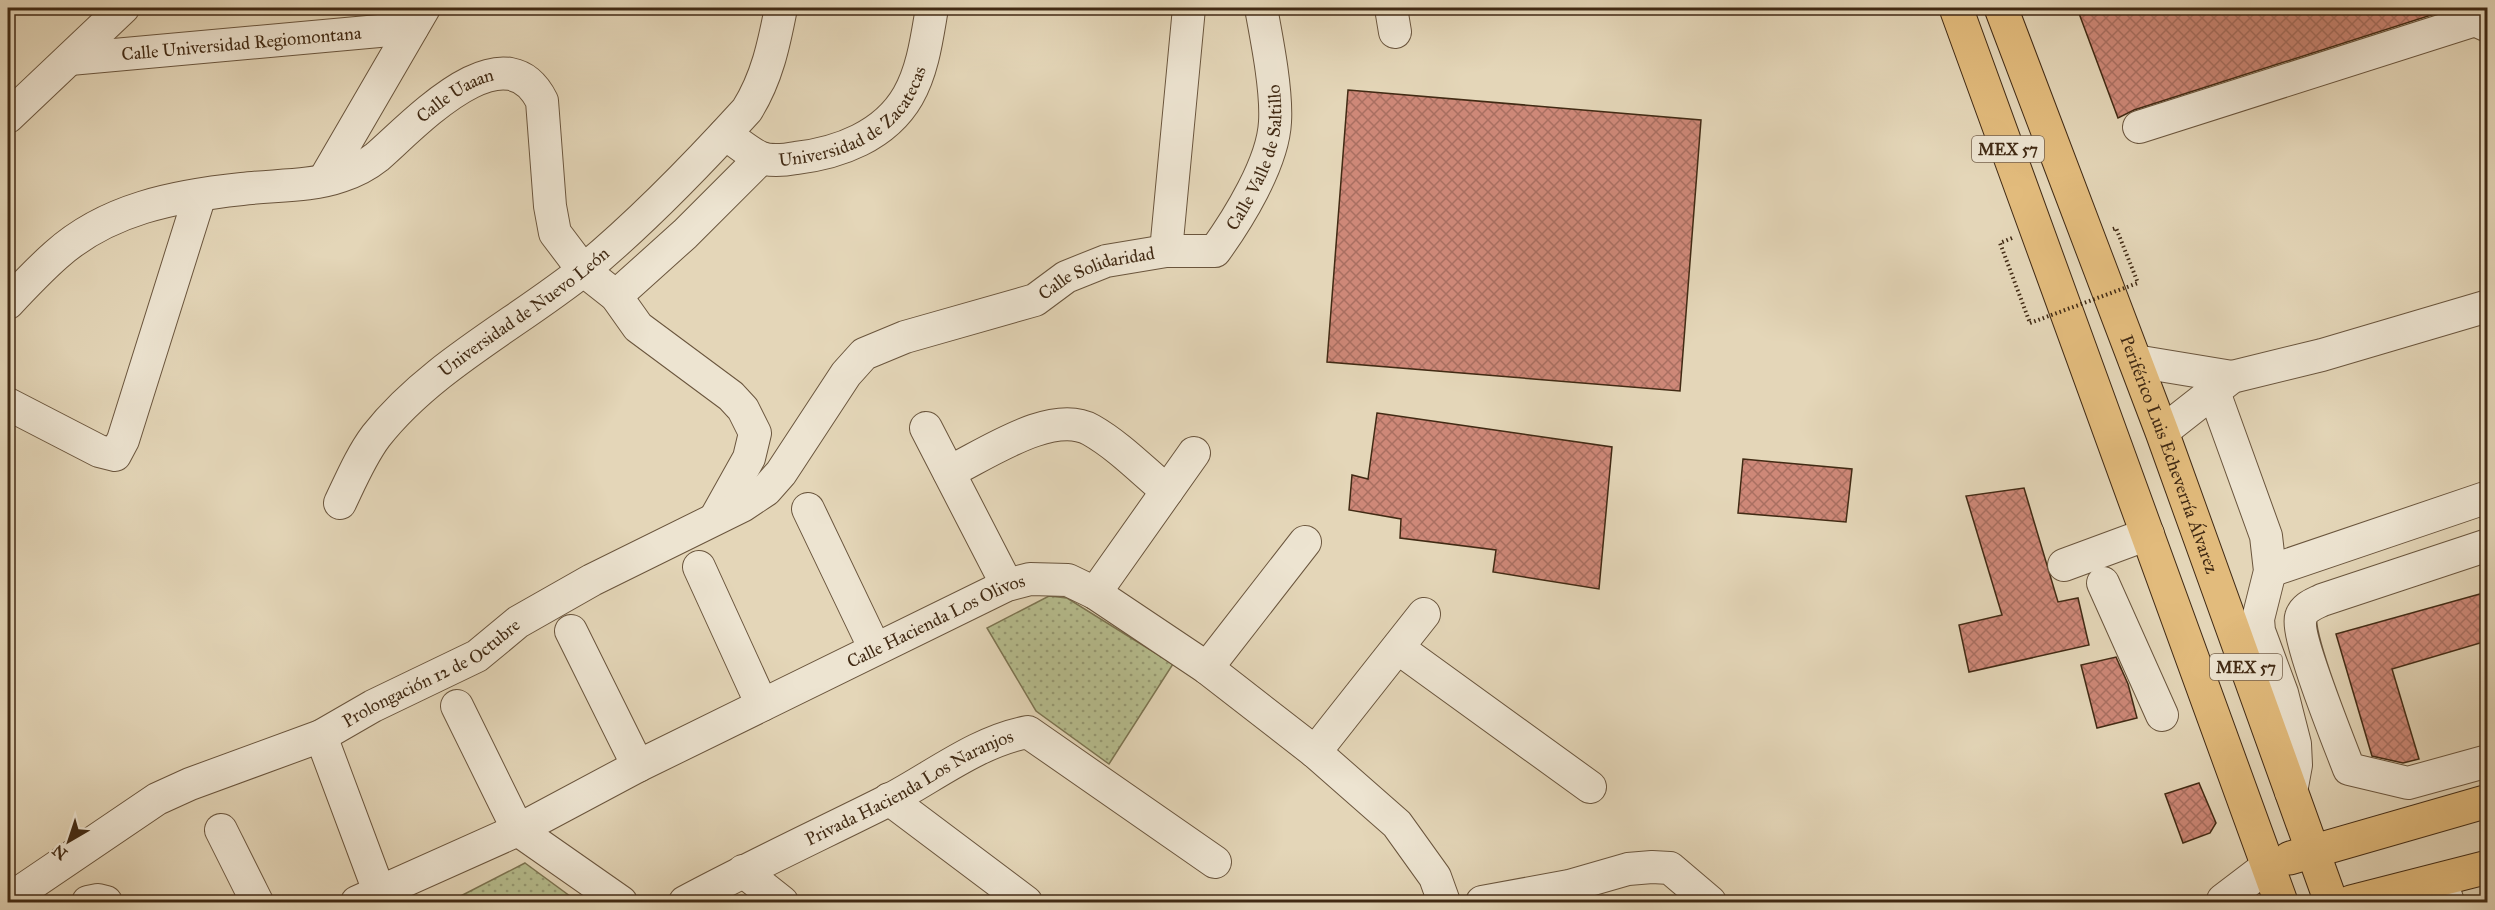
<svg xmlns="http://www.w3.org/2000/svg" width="2495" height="910" font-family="'IM FELL Great Primer',serif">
  <defs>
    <pattern id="park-dots" width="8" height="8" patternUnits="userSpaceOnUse" patternTransform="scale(1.5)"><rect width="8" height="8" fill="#b6bd8e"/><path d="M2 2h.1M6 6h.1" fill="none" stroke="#969a73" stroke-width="1.8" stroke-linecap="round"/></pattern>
    <pattern id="building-cross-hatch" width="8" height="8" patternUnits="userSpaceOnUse" patternTransform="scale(1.5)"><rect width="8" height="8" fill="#ce8878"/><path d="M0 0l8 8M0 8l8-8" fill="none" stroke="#a96f61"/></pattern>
  </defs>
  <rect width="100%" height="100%" fill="#e4d6b8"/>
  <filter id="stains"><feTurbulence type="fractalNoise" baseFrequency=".00333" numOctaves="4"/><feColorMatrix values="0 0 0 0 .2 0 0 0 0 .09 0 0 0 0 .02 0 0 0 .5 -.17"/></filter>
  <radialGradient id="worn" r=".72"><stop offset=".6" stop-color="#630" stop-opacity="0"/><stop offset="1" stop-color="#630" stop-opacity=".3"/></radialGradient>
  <path fill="url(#park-dots)" stroke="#7c7451" stroke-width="1.5" d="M1049,596L1067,598L1173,664L1109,764L1036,711L987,628Z
    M525,863L578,902H449Z"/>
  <path fill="url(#building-cross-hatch)" stroke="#412a14" stroke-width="1.5" d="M2077,8H2447V10L2134,110L2118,118Z
    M1348,90L1701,120L1680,391L1327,362Z
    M1377,413L1612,447L1599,589L1493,572L1496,550L1400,538L1401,519L1349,510L1352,475L1368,479Z
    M1743,459L1852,469L1846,522L1738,513Z
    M2024,488L2058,602L2078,598L2089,645L1969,672L1959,625L2002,615L1966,496Z
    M2487,592V641L2392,669L2419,759L2403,763L2372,756L2336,634Z
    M2116,657L2128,684L2137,718L2097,728L2081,665Z
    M2199,783L2216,823L2210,833L2183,843L2165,794Z"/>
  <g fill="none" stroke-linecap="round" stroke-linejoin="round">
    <defs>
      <g id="minor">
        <path d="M1391,8L1395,32"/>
        <path id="s1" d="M70,59L412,28"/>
        <path d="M8,117L123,8"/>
        <path d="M2139,127L2475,20L2488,26"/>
        <path id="s2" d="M725,134C736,141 747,151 759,157C770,162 785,160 796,158C839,153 885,136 908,96C923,70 927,37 932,8"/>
        <path d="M324,180L424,8"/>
        <path d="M1166,251L1189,8"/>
        <path d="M616,296L685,234L761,158"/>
        <path id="s3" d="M8,303C23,287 39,270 56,255C107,209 175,196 242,189C274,185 310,187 341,176C353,172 367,165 377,157C412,127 504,25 542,101L550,206L555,233L583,270L616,296L638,327L731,396L743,409L755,433L749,458L716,517"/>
        <path d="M2135,361L2232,377"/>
        <path d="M2214,392L2266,536L2270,571L2258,619L2259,631L2282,693L2295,744L2296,765L2291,792"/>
        <path d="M8,404L99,451L115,455L123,440L200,195"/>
        <path d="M926,428L1007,585"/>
        <path d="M2162,432L2232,377L2322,355L2488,306"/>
        <path d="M949,472C985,455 1052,408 1091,430C1119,446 1143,471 1167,491"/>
        <path id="s4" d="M340,503C351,480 361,456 376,436C430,367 518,323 585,269C643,221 696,166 747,110C767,78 774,44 781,8"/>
        <path d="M808,509L875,649"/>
        <path d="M2488,545L2322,600C2314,604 2304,607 2301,617C2295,635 2340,745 2349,769L2408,783L2488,761"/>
        <path d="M2064,565L2148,534"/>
        <path d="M699,567L762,705"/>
        <path d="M2270,571L2488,497"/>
        <path d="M2103,583L2162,715"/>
        <path d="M1095,593L1194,453"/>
        <path d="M571,631L638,766"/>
        <path d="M1398,648L1590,787"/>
        <path d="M1207,668L1305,542"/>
        <path d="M457,706L518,830L621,902"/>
        <path d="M321,736L383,902"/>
        <path d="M1315,752L1424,614"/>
        <path d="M889,799L1026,902"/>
        <path d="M221,830L257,902"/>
        <path d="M743,871L782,902"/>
        <path d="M2441,881L2448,902"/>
        <path id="s5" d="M8,900L157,799L190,784L321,736L373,706L477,656L518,622L592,580L742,506L766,490L781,473L846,374L864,354L905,337L1035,300L1066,277L1106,261L1166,251H1215C1238,219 1273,163 1275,122C1277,91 1267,40 1261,8"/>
        <path d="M2223,900L2269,865"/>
        <path d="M88,902L98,900L106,902"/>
        <path id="s6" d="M357,902L518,830L638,766L1007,585L1030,579L1068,580L1095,593L1207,668L1315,752L1397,824L1435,877L1444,902"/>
        <path id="s7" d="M685,902C752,866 821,834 889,800C933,777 978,741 1028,732L1215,862"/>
        <path d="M1482,902L1569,886L1628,869L1652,867L1670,868L1710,902"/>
      </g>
      <g id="major">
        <path d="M1956,8L2281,902"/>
        <path id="s8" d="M2001,8L2162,432L2331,902"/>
        <path d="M2290,858L2488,801"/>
        <path d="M2351,902L2488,867"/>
      </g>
    </defs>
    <use href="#minor" stroke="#6a553d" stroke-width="34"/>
    <use href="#major" stroke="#412a14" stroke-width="35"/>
    <path stroke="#412a14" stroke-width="4" stroke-dasharray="1.5 3" stroke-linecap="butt" d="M2113,229L2116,228L2138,283
      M2012,238L2000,243L2030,323"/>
    <use href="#minor" stroke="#ede4d1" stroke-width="32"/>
    <use href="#major" stroke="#e2bb7c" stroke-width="33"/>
    <path stroke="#412a14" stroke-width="4" stroke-dasharray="1.5 3" stroke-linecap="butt" d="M2030,323L2138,283"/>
  </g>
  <g text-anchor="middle" stroke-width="6" stroke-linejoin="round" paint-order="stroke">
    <g fill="#ede4d1" stroke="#75624d" stroke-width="1.5">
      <rect x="1972" y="136" width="72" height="26" rx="4.5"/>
      <rect x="2210" y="654" width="72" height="26" rx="4.5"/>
    </g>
    <g font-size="16" font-weight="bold" fill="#412a14">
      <text x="2008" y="155">MEX 57</text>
      <text x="2246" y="673">MEX 57</text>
    </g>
    <g font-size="18" fill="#412a14" stroke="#ede4d1">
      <text dy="6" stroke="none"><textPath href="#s1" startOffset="172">Calle Universidad Regiomontana</textPath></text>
      <text dy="6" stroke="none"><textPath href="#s3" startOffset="510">Calle Uaaan</textPath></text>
      <text dy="6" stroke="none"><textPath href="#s2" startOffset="152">Universidad de Zacatecas</textPath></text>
      <text dy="6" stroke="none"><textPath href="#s5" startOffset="1509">Calle Valle de Saltillo</textPath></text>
      <text dy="6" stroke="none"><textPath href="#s5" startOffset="1282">Calle Solidaridad</textPath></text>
      <text dy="6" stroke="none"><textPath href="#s4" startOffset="270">Universidad de Nuevo León</textPath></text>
      <text dy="6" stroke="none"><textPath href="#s8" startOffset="477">Periférico Luis Echeverría Álvarez</textPath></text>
      <text dy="6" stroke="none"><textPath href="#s6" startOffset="644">Calle Hacienda Los Olivos</textPath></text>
      <text dy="6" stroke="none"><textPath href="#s5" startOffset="483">Prolongación 12 de Octubre</textPath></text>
      <text dy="6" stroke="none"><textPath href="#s7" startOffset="252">Privada Hacienda Los Naranjos</textPath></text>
    </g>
  </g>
  <rect width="2495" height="910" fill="none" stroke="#e4d6b8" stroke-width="30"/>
  <rect x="9" y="9" width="2477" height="892" fill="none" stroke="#412a14" stroke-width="3"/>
  <rect x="15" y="15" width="2465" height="880" fill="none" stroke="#412a14" stroke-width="1.5"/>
  <g transform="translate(69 841) rotate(219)" stroke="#ede4d1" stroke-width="4.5" paint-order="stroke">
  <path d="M0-4.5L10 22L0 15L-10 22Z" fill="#412a14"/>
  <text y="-9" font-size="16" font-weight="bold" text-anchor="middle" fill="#412a14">N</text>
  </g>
  <rect width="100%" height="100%" filter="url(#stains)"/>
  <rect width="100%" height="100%" fill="url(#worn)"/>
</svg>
